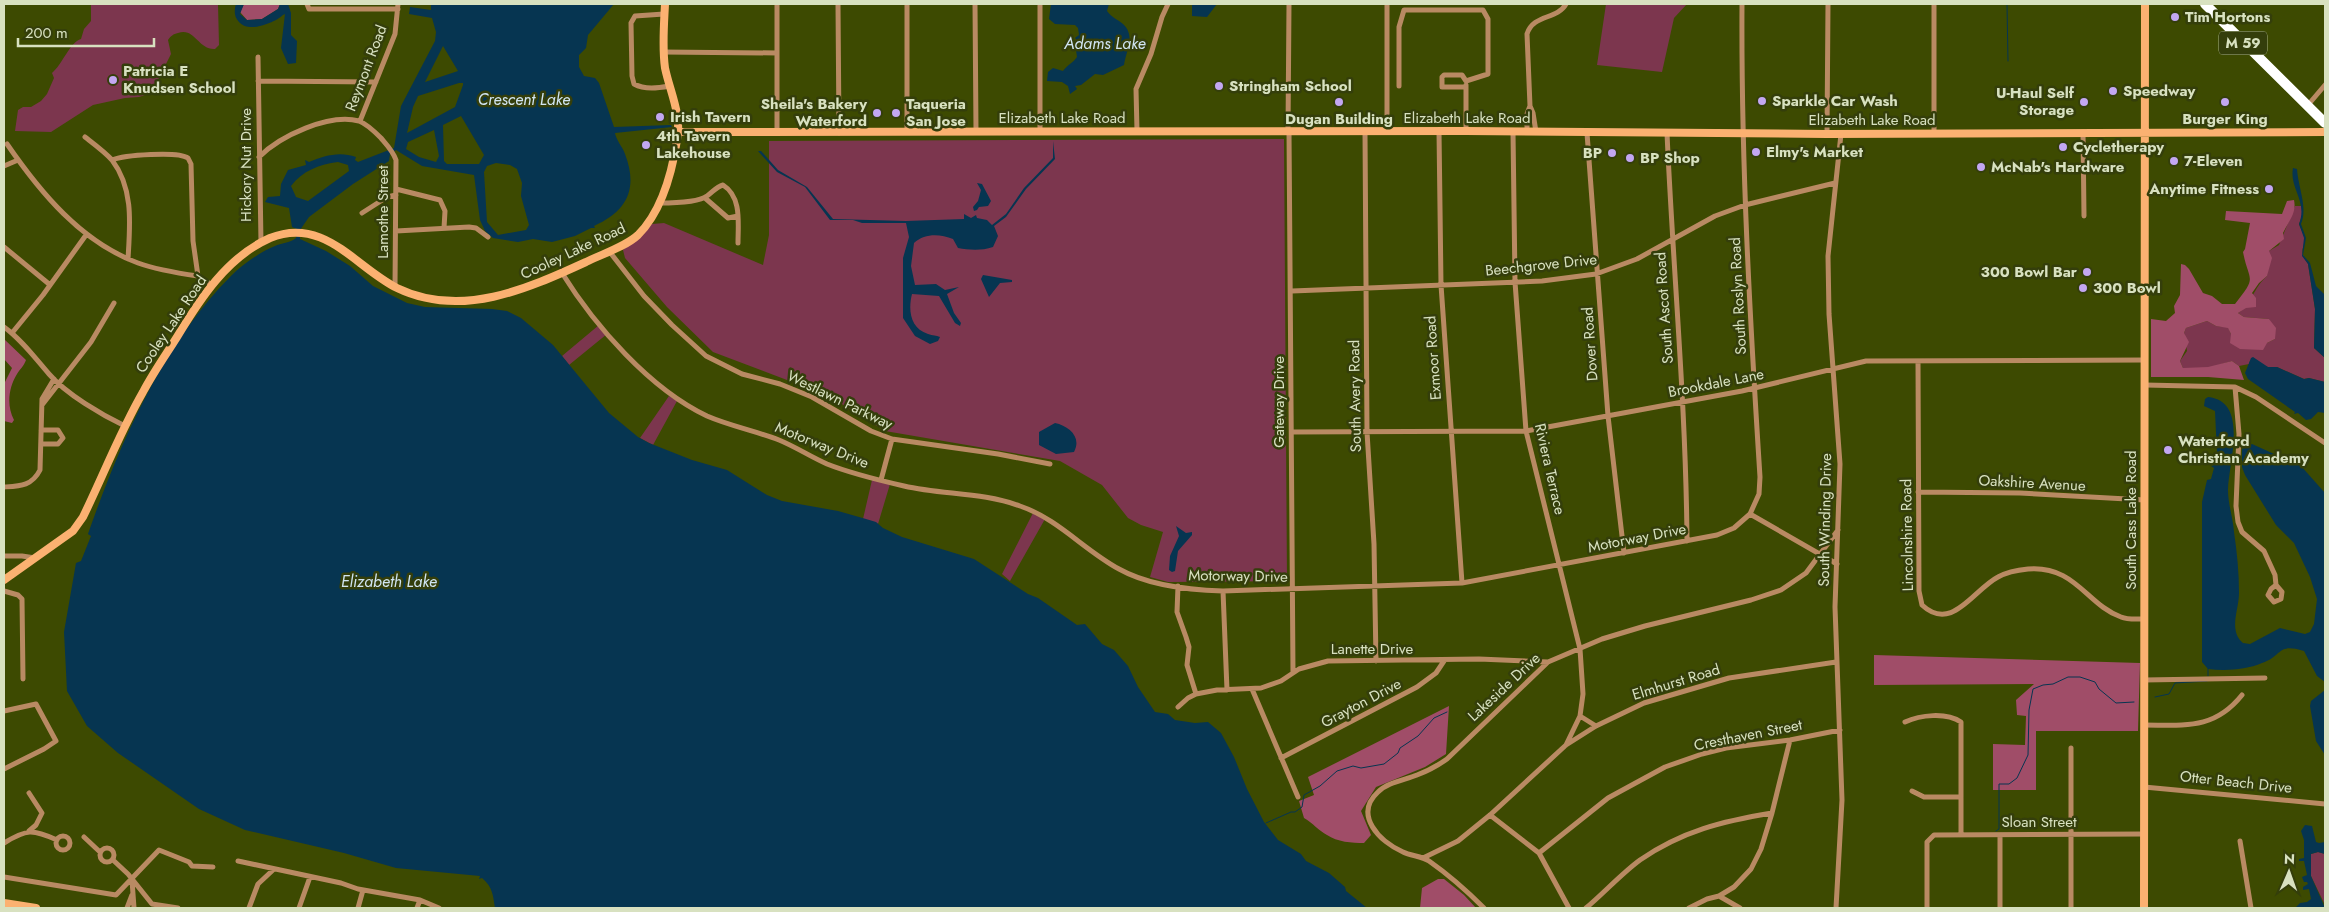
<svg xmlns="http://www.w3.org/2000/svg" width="2329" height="912" font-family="Jost,sans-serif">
  <rect width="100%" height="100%" fill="#3d4a01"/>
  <path fill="#7c364e" d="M91,4H218L219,45L215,49C198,50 195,27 178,33C173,34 171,36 168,40L171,54L156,84L148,94L139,97L125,98L93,105L51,132L15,131L18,110L23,107H31L41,101L47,94L54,78L52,73C62,65 70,42 81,39L84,29L91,21Z
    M1606,4H1687L1674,18L1662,72L1597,65Z
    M1284,139L1287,581L1168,582L1150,577L1163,532L1141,525L1128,518L1102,485L1060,461L885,431L829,396L713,352L667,307L625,258L623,250L652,224L664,223L763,265L769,235V141Z
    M2295,206H2302V216L2299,224C2300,228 2303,232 2304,236C2306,250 2297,248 2308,264L2315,309L2314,348L2325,358V382L2309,378L2304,379L2277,367H2268L2250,361L2249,364L2239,366L2232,361L2208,368H2183L2180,361L2187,351L2184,333L2186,328L2207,321L2216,326L2228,327L2231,334L2267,343L2275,339L2269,319L2244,317L2238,313C2251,305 2254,287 2267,276L2269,251L2279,245Z
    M599,325L607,334L569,365L562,356Z
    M669,396L677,401L653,445L640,438Z
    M872,480L890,484L878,524L863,519Z
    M1033,513L1045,519L1010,581L1002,574Z
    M2318,852L2325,854V905L2311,876V854Z"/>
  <path fill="#a04d68" d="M244,4H280L278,9L262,19L247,20L240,12Z
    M2294,200C2297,213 2288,222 2283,233L2284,239L2269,251L2272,258L2267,276L2259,283L2252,293L2256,298V307L2246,308L2238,313L2244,317L2269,319L2276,328L2275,339L2267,343L2263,350L2240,349L2230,343L2231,334L2228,328L2216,326L2207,321L2186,328L2184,333L2189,342L2180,361L2183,368L2208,367L2232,361L2239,366L2244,380L2208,377H2151V319L2166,321L2175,313L2174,306L2180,295L2181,264L2185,265L2189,269L2203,293L2212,296L2222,304H2235C2258,275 2249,283 2243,252L2245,249L2250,223L2225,220L2226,211L2282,214L2287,201Z
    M4,339L26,360C24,366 20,369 17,374C9,387 6,405 14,420L12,423L4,421V384L12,368L4,359Z
    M1874,655L2140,663L2138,731H2036V790H1993V744L2025,745L2026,716L2017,715L2016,700L2034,684L1874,685Z
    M1449,706L1446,754L1425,767L1376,787L1361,811L1371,835L1364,843C1352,843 1337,842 1327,835C1319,831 1313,823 1304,818L1299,801L1314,795L1308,777Z
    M1438,879H1444L1464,895L1476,908H1420L1422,888Z"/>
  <path fill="#063551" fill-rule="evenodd" d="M236,4H244L240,14L247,20L262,19L278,9L280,4H288L291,13V35L297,41L296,63L288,64L281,48L285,14C282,15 280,18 276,20C266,25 248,32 239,22C234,17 234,10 236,4Z
    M431,4H614L588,35L586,48L579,55V67L584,76L595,78L599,83L614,127L671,125L672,127L615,133C616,140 622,146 625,154C638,188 628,211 594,226L595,228H591L575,236L552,242L533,239L518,242L493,238L485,231L480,220L474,175L422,166L396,150L390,154L389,161L353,184L309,217L300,230V239L326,251L350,266L373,286L407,303L425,307L492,309L507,311L521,318L553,345L609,413L638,437L649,443L692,460L727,470L767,495L782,501L838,511L866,519L876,522L883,528L902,537L974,559L1028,594L1038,598L1077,625L1085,624L1102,644L1114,650L1128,666L1138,687L1155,712L1168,714L1175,720L1195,723L1208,722L1221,733L1234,757L1247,789L1264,822L1278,840L1301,854L1306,861L1329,873L1345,887L1346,891L1367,908H495C493,896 493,887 482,878L479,879L480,876L396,868L344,853L245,830L199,809L118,753L87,726L67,691L64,632L76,563L81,561L91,536L88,534C119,445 163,343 231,276C242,265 260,252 275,246C281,243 290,243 296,238L297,229L292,227L289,208L265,202L268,197L280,196L281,184L288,170L306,165L305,160L309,162C324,156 339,151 356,157L355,160L358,162L394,148L401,106L435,41L436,32L432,18L409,14L410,7L431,10ZM443,46L458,71L425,82ZM459,83H463V85L455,107L407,133L413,107L418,96ZM461,116L484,155L479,164H447L444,161L443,125ZM434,130L439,156L436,162L419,157L406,149L408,142ZM338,162L348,165L349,171L308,201L296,197L291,186C302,171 320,164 338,162ZM496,163L510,165L517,169L522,183L521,196L529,225L526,230L498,235L487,222L484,172L487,166Z
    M1051,4H1109L1107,11C1112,18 1117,19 1123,24C1136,36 1126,51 1124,65L1103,75L1095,74L1081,85L1075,86L1077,89L1070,94L1068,86L1062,82L1047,81L1048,72L1053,68L1063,71C1067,65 1073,63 1077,57L1076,50L1080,44L1075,38L1079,35L1078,28L1075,25L1055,24L1049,19Z
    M1192,4H1217L1207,17L1192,16Z
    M1053,141L1055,159L1026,189L1006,217L994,226L998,236L993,247C981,251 969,250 958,248L953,239C940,234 925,233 914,243L911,266L915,285L936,284L945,290L959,287L947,294L954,313L961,323L960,326L955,323L939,296L912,294C908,310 910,328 928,334C933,336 936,335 940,337L938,341L930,344L915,336L903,318V258L909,237L906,223H862L853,220H830L805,187L777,172L758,151H761L778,170L807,187L833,219L906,221L964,219V214L971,218L976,215L977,218L987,220L992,225L1006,214L1024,188L1053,158Z
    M2293,168L2297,169C2298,187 2308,207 2301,224L2306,238L2303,255L2310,263L2316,286L2325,295V358L2314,348L2315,309L2308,264L2302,256L2304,238L2299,224C2308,201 2289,188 2293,168Z
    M977,183L982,184L991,201L988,206L979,207L977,210L974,211L973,207L978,201L981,190Z
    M983,275L1012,280V282L1000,283L989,297L981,279Z
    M2253,357L2268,367H2277L2304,379L2309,378L2325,382V413L2318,412L2311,419L2306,420L2298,413L2294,414L2295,412L2248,379L2245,373L2251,358Z
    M2208,397C2250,401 2228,465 2228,490C2228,504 2233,518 2234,532C2237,552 2239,573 2239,593C2239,610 2228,630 2243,643L2250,644L2280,628L2305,634L2310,632L2314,624L2317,599L2310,577L2294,543L2276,525L2245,475L2242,467V449L2252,444L2301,466L2325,493V682L2317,676L2304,651C2276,643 2284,655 2262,663C2246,670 2225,671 2208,669L2202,662V502L2207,480L2211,479L2214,468L2211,466L2215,465L2217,454L2215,411L2204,406L2205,399Z
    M1055,423C1069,426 1082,437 1074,452L1056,454L1039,445V432Z
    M1176,526L1186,533L1192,532V535L1178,551L1175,571L1172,572L1169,570L1170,556L1179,536Z
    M2325,690V755L2316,741L2310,706L2311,701Z
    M2305,825L2312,826L2316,842L2319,843L2325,842V854L2318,852L2311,854V876L2325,908H2295L2300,903L2307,902L2311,899L2309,889L2303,890V887L2308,884L2307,882H2304L2302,877L2307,875L2304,861H2299V859L2304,858V840L2301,831Z"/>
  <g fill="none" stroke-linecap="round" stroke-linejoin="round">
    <path stroke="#063551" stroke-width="1" d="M2007,4L2008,61
      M2208,669V676
      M2155,697L2169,694L2175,683L2207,681
      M1266,823L1291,812H1295L1302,807L1304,795L1320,786L1337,771L1353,766L1361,768L1384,764L1398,753L1400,748L1418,736L1434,718L1447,712
      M1996,831L1999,829V784H2009L2017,778L2028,755L2029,710L2033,689L2043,685L2053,684L2068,677H2080L2095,682L2099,689L2116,703L2134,702"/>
    <path stroke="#b98a63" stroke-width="5" d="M307,4L309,9H398
      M777,4V133
      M838,4L839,133
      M907,4V132
      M975,4L976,131
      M1040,4V131
      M1387,4V132
      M1742,4C1741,162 1750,320 1760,477L1759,494L1750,514
      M664,14L635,16L631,23L632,76L634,84C645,90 658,88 670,86
      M663,52L777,53
      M258,57L261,243
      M258,81L376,82
      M1466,85V131
      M1399,86V27L1404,10H1483L1488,19V74L1466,81L1462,75H1444L1442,77V87H1466
      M2308,105L2325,85
      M360,121L395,34L398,4
      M1137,131L1136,89L1151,54L1162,17L1168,4
      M1288,131L1289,4
      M1289,131L1293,672
      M1439,131L1441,285L1462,583
      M1365,132L1367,432L1374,544L1376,661
      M1513,132L1515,282L1526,431L1580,649L1583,694L1580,716L1566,745
      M1527,132V114L1530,106
      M1536,132L1533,113L1530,106L1527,34C1533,14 1557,20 1566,4
      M2083,132L2084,216
      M1587,133L1608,416L1624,553
      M1667,133C1673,269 1686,405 1687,541
      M1827,134L1828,4
      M1934,134V4
      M85,137C94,144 105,152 112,160C134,189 130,225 128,259
      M7,144C40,192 81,242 138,263C157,270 177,273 198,276
      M259,157C280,136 329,113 359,121C367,124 375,132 381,138C387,145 393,151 396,160L395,287
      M112,160C124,155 178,151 188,158L191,164L193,241L198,276L212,285
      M4,166L18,160
      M396,189L440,200L445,211L444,228
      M705,198L728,218L738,216
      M659,203C670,203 698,203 707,196C713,192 716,187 723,185C742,197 738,223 738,243
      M362,213L387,197L396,195
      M396,231L469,227L476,228L488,237
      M4,247L49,284
      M609,251L644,296L672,325L706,356L742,374L780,384L812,397L871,431L892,439L998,454L1050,464
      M562,273C595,326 650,389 707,416C730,426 756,431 779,440C796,447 811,457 827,464C852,474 878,480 904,486C943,495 982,492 1020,506C1058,519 1084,550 1119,569C1149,586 1189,590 1223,591L1462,583L1717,535L1734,528L1750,514L1837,564
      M1292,291L1542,281L1596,274L1637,259L1715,216L1745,205L1835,183
      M4,327C22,340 35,358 49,374C66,394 102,415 125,426
      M12,333L43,295L86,235
      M1918,361L1919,591L1922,605C1952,633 1973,590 1998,577C2007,572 2018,570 2028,569C2075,565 2087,605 2121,617C2128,620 2137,619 2144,619
      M2145,385L2235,387L2256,397L2325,443
      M2235,387L2239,434L2236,506L2238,522L2242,532L2264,551L2275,575L2276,585L2282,592L2281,599L2274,602L2268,595L2271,589L2276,585
      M42,405L91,342L114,303
      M1292,432L1526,431L1742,391L1866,361L2145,360
      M41,444H58L63,438L58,430H41
      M881,480L892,439
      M4,487C20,486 32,486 40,470L42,399L54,379
      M1918,492L2020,493L2145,500
      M4,556H22L35,558
      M1178,586L1177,612L1186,637L1189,647L1187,665L1196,694
      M4,591L18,595L22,599L23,679
      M1223,591L1227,690
      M2144,680L2265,678
      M1252,689L1298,797
      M1178,707L1188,698L1196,694L1217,690L1261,688L1281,681L1299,669L1328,661L1479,659L1548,662
      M4,711L36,704L56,741L44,749L4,769
      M1580,716L1596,726
      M1905,722C1920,715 1946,712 1961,722V834
      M2144,725C2185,725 2214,730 2242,695
      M1281,758L1417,687L1436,673L1444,661
      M2144,787L2325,804
      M1912,791L1924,797H1961
      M1490,815L1539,853L1569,908
      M29,831L36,825L42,813L29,793
      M56 843a7 7 0 1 1 14 0a7 7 0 1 1-14 0Z
      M84,837L100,852
      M2240,841L2251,908
      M4,843C27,829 32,829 57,840
      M100 855a7 7 0 1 1 14 0a7 7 0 1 1-14 0Z
      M1539,853L1608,798L1665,767L1702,754L1726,748L1790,740L1840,730
      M1423,858L1458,841L1490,815L1566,745L1596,726L1644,703L1729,678L1836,662
      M113,860L128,874L152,904L178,908
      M238,861L341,883L358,889L420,900L439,908
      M4,877L116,895L159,850L189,862L192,866L213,867
      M132,880L134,908
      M1719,896L1740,908
      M127,908L132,895
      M249,908L258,884L273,870
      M299,908L310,877
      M358,908L363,890
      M417,908L420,900
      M1484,908C1467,891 1449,875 1429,861C1422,856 1411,856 1403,852C1380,842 1353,815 1378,792C1388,782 1405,780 1417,775C1428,771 1437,766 1447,759L1548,662L1602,639L1645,626L1751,600L1781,590L1806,573L1838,530
      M1586,908C1604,893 1621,874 1640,860C1682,831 1723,821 1772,813
      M1689,908L1707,899L1719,896L1734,887L1751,869L1761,849L1772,813L1790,740
      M1836,908L1842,800L1835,607L1840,464L1829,314L1828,256L1841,134
      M1927,908V842L1934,835L2144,834
      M2000,908V835
      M2071,908V748"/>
    <path stroke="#fbb171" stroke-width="8" d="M678,132L1466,131L1827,134L2325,132
      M4,580L73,531L83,517C103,476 120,432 143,392C153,373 165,356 177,337C200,299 227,257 270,238C324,216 355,267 397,288C461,319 527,289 586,262C602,254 625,247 638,235C662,211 672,173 677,140C682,115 670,92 665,68C662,47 664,25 665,4
      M4,903L36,908
      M2144,908L2145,4"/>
    <path stroke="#fff" stroke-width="10" d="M2205,4L2325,123"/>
  </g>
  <g fill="#c3a7f2" stroke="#343e0b" stroke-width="2">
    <circle cx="2175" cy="17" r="5"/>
    <circle cx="113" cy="80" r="5"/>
    <circle cx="1219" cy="86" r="5"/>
    <circle cx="2113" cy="91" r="5"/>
    <circle cx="1762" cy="101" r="5"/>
    <circle cx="1339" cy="102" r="5"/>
    <circle cx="2084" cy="102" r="5"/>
    <circle cx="2225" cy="102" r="5"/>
    <circle cx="877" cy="113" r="5"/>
    <circle cx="896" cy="113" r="5"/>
    <circle cx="660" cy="117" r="5"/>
    <circle cx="646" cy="145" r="5"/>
    <circle cx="2063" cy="147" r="5"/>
    <circle cx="1756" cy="152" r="5"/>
    <circle cx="1612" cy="153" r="5"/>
    <circle cx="1630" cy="158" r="5"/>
    <circle cx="2174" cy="161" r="5"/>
    <circle cx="1981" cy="167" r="5"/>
    <circle cx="2269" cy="189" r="5"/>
    <circle cx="2087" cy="272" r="5"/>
    <circle cx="2083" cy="288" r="5"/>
    <circle cx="2168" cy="450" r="5"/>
  </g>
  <g text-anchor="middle" stroke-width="5" stroke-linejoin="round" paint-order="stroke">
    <rect fill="#343e0b" stroke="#a7b08a" stroke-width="1" x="2219" y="31.5" width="48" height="23" rx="4"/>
    <g font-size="14" font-weight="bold" fill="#d8e1c0">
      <text x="2243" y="48">M 59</text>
    </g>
    <g font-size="15" font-weight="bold" fill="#d8e1c0" stroke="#343e0b" text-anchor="start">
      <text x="2185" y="22">Tim Hortons</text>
      <text x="123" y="76">Patricia E<tspan x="123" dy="17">Knudsen School</tspan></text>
      <text x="1229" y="91">Stringham School</text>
      <text x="2123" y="96">Speedway</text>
      <text x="2074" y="98" text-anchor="end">U-Haul Self<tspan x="2074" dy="17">Storage</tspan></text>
      <text x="1772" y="106">Sparkle Car Wash</text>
      <text x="867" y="109" text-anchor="end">Sheila's Bakery<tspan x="867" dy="17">Waterford</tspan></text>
      <text x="906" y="109">Taqueria<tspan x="906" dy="17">San Jose</tspan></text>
      <text x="670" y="122">Irish Tavern</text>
      <text x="1339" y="124" text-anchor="middle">Dugan Building</text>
      <text x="2225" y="124" text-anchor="middle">Burger King</text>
      <text x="656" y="141">4th Tavern<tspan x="656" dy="17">Lakehouse</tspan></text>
      <text x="2073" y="152">Cycletherapy</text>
      <text x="1766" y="157">Elmy's Market</text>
      <text x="1602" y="158" text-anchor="end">BP</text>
      <text x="1640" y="163">BP Shop</text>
      <text x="2184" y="166">7-Eleven</text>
      <text x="1991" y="172">McNab's Hardware</text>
      <text x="2259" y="194" text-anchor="end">Anytime Fitness</text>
      <text x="2077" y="277" text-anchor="end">300 Bowl Bar</text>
      <text x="2093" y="293">300 Bowl</text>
      <text x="2178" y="446">Waterford<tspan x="2178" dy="17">Christian Academy</tspan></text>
    </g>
    <g font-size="15" fill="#d8e1c0" stroke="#343e0b">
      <text transform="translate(366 68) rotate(-69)" y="5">Reymont Road</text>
      <text x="1062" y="123">Elizabeth Lake Road</text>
      <text x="1467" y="123">Elizabeth Lake Road</text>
      <text x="1872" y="125">Elizabeth Lake Road</text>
      <text transform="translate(246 165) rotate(-90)" y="5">Hickory Nut Drive</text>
      <text transform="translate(383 212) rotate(-90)" y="5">Lamothe Street</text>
      <text transform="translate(573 251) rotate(-25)" y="5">Cooley Lake Road</text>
      <text transform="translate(1541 265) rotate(-6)" y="5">Beechgrove Drive</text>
      <text transform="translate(1738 296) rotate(-93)" y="5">South Roslyn Road</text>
      <text transform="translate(1664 308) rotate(-94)" y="5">South Ascot Road</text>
      <text transform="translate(171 324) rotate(-56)" y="5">Cooley Lake Road</text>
      <text transform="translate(1590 344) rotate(-94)" y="5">Dover Road</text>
      <text transform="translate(1433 358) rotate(-94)" y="5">Exmoor Road</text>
      <text transform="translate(1716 383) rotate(-11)" y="5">Brookdale Lane</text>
      <text transform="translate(1355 396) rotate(-91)" y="5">South Avery Road</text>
      <text transform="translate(840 400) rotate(26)" y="5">Westlawn Parkway</text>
      <text transform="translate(1279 402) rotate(-90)" y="5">Gateway Drive</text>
      <text transform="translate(822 445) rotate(22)" y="5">Motorway Drive</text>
      <text transform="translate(1550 469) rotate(77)" y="5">Riviera Terrace</text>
      <text transform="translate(2032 483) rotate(3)" y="5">Oakshire Avenue</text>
      <text transform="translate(1825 520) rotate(-89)" y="5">South Winding Drive</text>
      <text transform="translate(2131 520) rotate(-90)" y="5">South Cass Lake Road</text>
      <text transform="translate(1907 535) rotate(-91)" y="5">Lincolnshire Road</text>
      <text transform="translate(1637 538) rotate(-11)" y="5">Motorway Drive</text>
      <text transform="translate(1238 576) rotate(1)" y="5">Motorway Drive</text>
      <text x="1372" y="654">Lanette Drive</text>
      <text transform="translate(1676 682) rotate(-17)" y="5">Elmhurst Road</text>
      <text transform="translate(1504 687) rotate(-43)" y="5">Lakeside Drive</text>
      <text transform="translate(1361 703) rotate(-28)" y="5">Grayton Drive</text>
      <text transform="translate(1748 735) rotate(-11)" y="5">Cresthaven Street</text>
      <text transform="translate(2236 782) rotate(6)" y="5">Otter Beach Drive</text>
      <text x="2039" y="827">Sloan Street</text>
    </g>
    <g font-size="16" font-style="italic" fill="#d1e5f3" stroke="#343e0b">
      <text x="1105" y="49">Adams Lake</text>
      <text x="524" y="105">Crescent Lake</text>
      <text x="389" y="587">Elizabeth Lake</text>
    </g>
  </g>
  <rect width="2329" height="912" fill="none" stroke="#d8e1c0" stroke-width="10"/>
  <g transform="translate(2289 872) rotate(2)" stroke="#343e0b" stroke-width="4" paint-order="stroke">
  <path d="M0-4L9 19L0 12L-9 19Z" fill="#d8e1c0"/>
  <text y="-8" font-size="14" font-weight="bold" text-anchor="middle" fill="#d8e1c0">N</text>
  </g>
  <path d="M18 38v8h136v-8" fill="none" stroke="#d8e1c0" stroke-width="2.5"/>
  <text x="25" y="38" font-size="15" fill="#d8e1c0" stroke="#343e0b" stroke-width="4" paint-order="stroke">200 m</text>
</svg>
